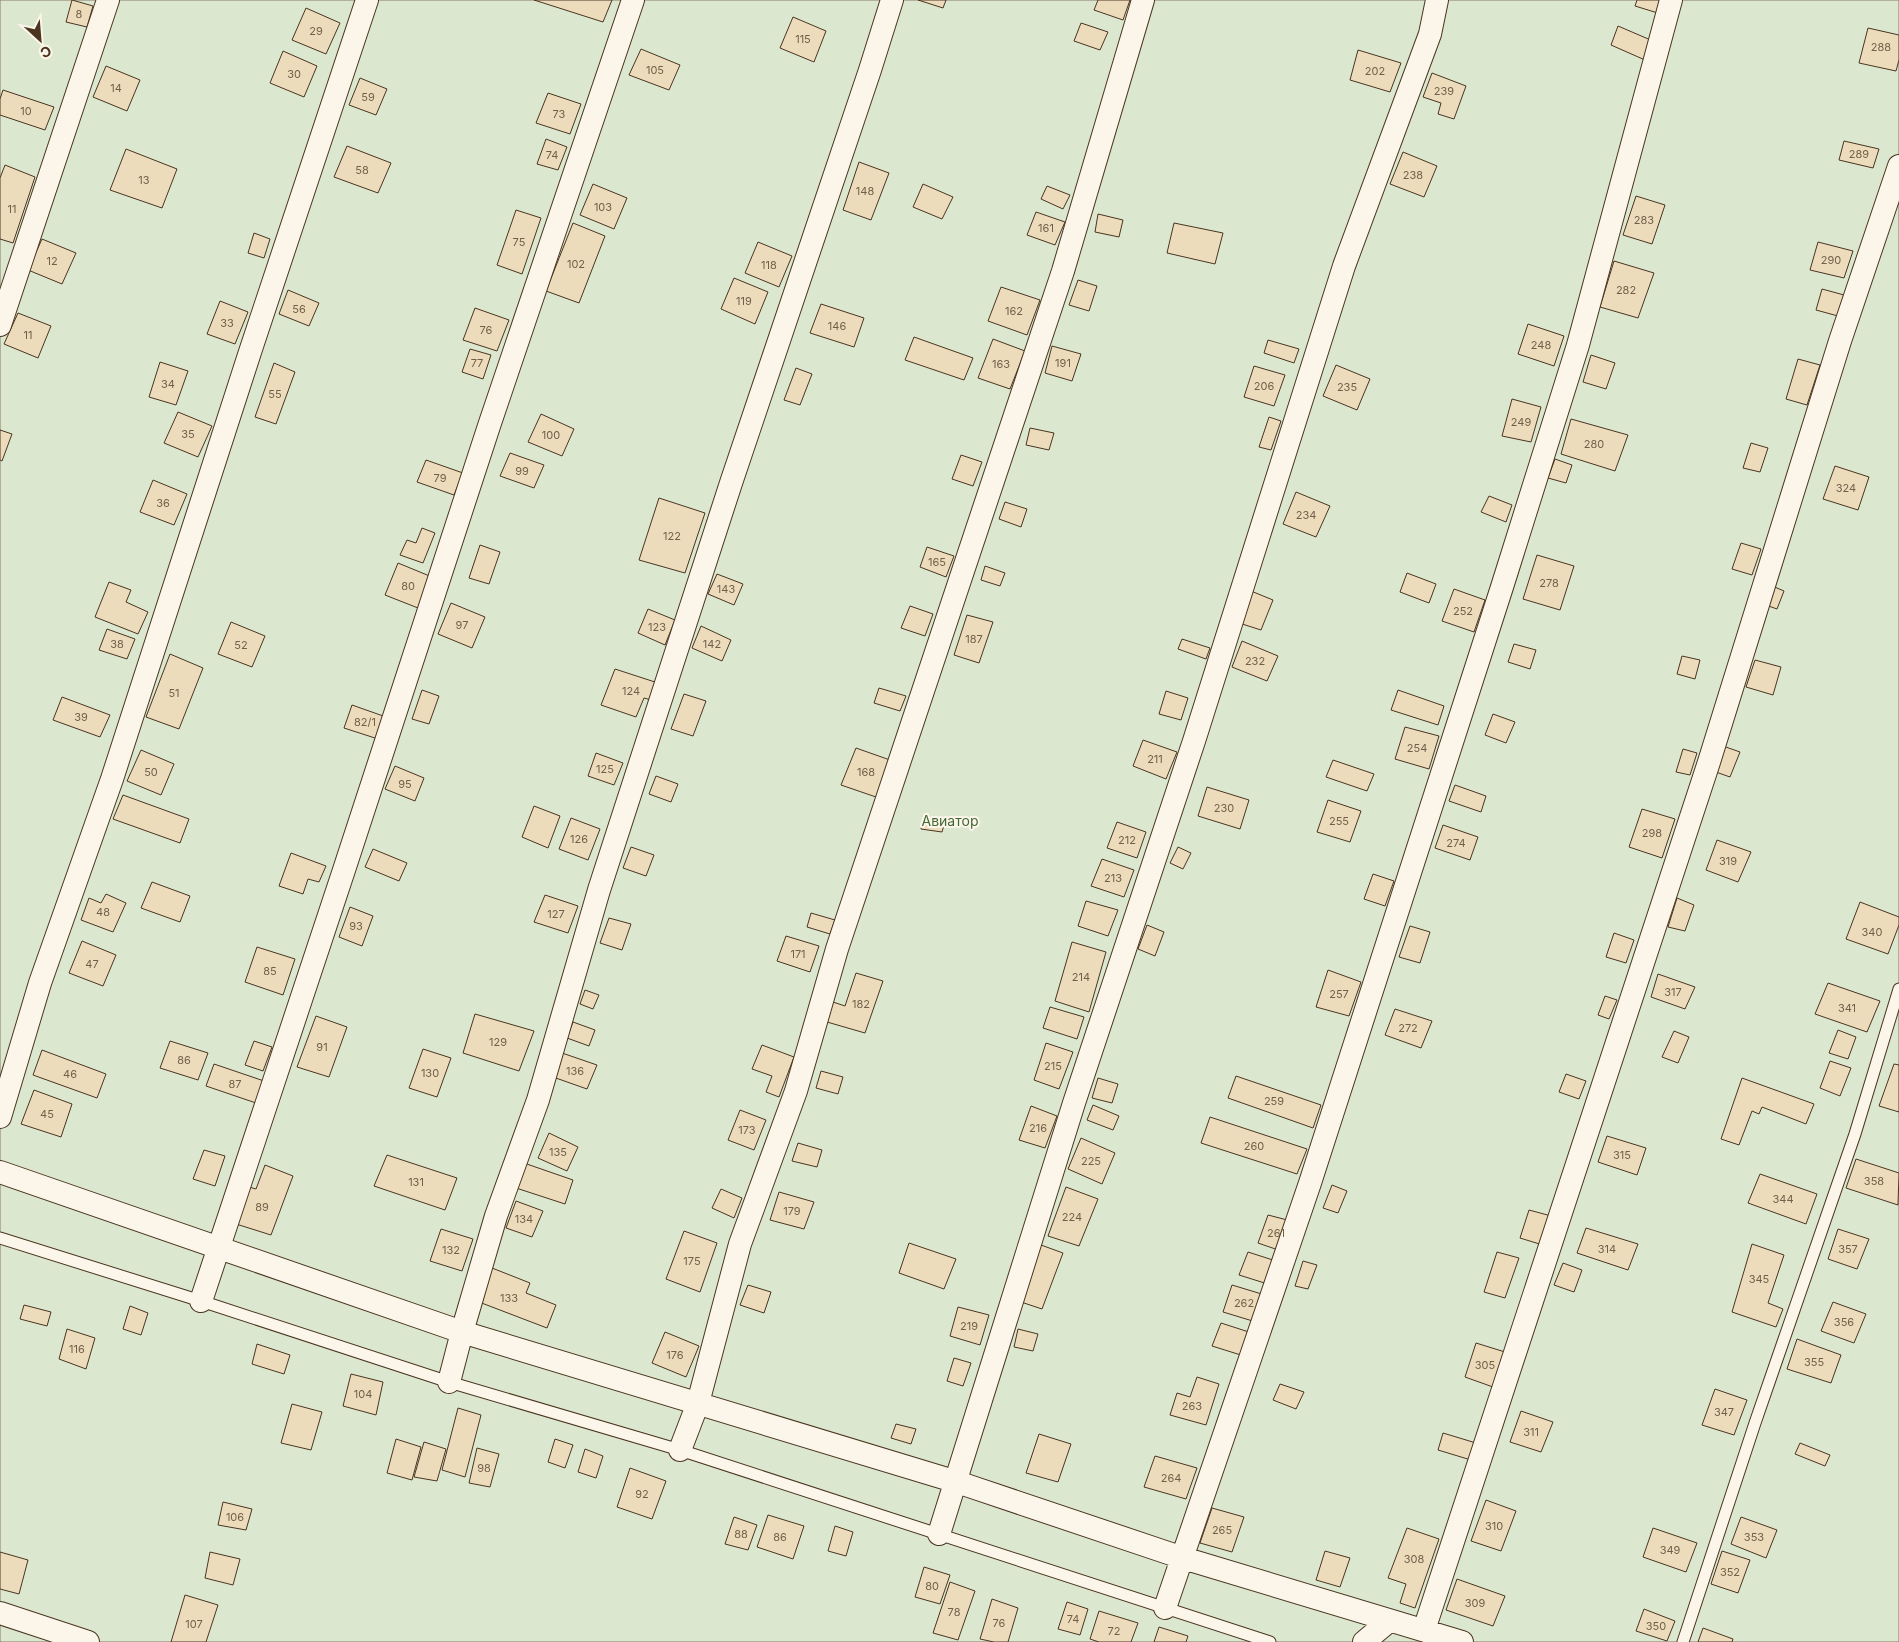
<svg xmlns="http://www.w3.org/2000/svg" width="1899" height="1642" font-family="Inter,sans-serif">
  <rect width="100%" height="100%" fill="#fbf6e9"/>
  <path fill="#dce7d0" stroke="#887966" d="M0,0H1899V1642H0Z"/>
  <path fill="#ecdcbc" stroke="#4a3520" d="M72,0L93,6L87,27L66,22Z
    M534,0H612L603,22Z
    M918,0H946L943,8Z
    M1098,0H1130L1123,20L1094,10Z
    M1637,0H1666L1661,14L1635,6Z
    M306,8L340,23L326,54L292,40Z
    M793,17L826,31L814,62L780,48Z
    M1081,23L1108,32L1100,50L1074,41Z
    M1618,26L1653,41L1645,60L1611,45Z
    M1868,28L1899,35V60L1896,71L1859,63Z
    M641,49L680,65L669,90L629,75Z
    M1358,50L1401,63L1390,92L1350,80Z
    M283,51L317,66L304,97L270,83Z
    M106,66L140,80L127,111L93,97Z
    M1432,73L1466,86L1454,119L1438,114L1441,103L1423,97Z
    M360,78L387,89L376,115L349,105Z
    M3,90L54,107L45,130L0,115V99Z
    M548,93L581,104L570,134L536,123Z
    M546,139L567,147L558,170L537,164Z
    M1844,141L1879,149L1873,168L1839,160Z
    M347,146L391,163L378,193L334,177Z
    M126,149L177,169L162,208L110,190Z
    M1403,152L1437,166L1424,197L1390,184Z
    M859,162L889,173L871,220L843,210Z
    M5,165L35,177L13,243L0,239V178Z
    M593,184L627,198L614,229L580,215Z
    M923,184L953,197L942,219L913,207Z
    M1047,186L1070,195L1063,209L1041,199Z
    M1636,196L1665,205L1652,244L1623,235Z
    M516,210L541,218L522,274L497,265Z
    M1036,212L1065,222L1055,245L1027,235Z
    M1098,214L1123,220L1119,237L1095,232Z
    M573,223L605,236L579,303L546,291Z
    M1174,223L1223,233L1215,264L1167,253Z
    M254,233L270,239L264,258L248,253Z
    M42,239L76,253L62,284L28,270Z
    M758,242L792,256L779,287L745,273Z
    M1818,242L1853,251L1844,278L1810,270Z
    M1614,261L1654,273L1638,318L1600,307Z
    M734,278L768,292L755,324L721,309Z
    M1078,280L1097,286L1089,311L1069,305Z
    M1001,287L1040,300L1027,335L988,321Z
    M1822,289L1844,295L1838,316L1816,310Z
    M288,290L319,303L309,326L279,314Z
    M220,301L248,312L235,344L207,334Z
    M821,304L864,318L854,347L810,333Z
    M475,308L509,320L497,351L463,340Z
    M18,313L51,326L38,358L4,344Z
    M1528,324L1564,336L1554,366L1518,354Z
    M914,337L973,358L964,380L905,360Z
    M993,339L1025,351L1010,389L978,378Z
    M1268,340L1299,349L1294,363L1264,353Z
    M1052,346L1081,354L1072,381L1045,373Z
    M470,349L491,355L483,379L462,372Z
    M1591,355L1615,363L1606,389L1583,382Z
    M1798,359L1820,365L1807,405L1786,399Z
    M160,362L188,371L176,405L149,397Z
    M274,363L295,372L276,424L255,417Z
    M1336,365L1370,379L1357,410L1323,396Z
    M1254,366L1285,375L1274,406L1244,397Z
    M796,368L812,374L800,405L784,400Z
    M1512,399L1541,407L1531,442L1502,436Z
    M178,412L212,426L198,457L164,443Z
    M541,414L574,429L562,456L528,442Z
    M1269,417L1281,421L1271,450L1259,447Z
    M1571,419L1628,435L1615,471L1561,454Z
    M1030,428L1054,433L1049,450L1026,445Z
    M0,430L12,434L2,461L0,460Z
    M1751,443L1768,448L1760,472L1743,468Z
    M510,453L544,465L534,488L500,476Z
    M961,455L982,462L973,486L952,479Z
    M1555,459L1572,465L1566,483L1548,478Z
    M426,460L463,473L454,495L417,482Z
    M1835,466L1869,477L1858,510L1823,499Z
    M153,480L187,494L174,525L140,512Z
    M1296,492L1330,506L1316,537L1283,524Z
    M1489,496L1512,505L1506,522L1481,512Z
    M659,498L705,513L685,573L639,560Z
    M1005,502L1027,509L1021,527L999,519Z
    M422,528L435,533L423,563L400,555L407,540L416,543Z
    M1741,543L1761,549L1752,575L1732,569Z
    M480,545L500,552L489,584L469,578Z
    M927,547L954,556L946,577L920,567Z
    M1537,555L1574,566L1560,610L1523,599Z
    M398,563L432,577L418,608L385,595Z
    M985,566L1005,573L1000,586L981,580Z
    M1407,573L1436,584L1429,603L1400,592Z
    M717,574L743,584L734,605L708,594Z
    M109,582L131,590L126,602L148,612L138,634L95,617Z
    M1770,585L1784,591L1777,609L1763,604Z
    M1454,589L1485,600L1474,632L1442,621Z
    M1251,591L1273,600L1261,630L1239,623Z
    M451,603L485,617L472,648L438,634Z
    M910,606L933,614L925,636L901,628Z
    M648,609L675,620L665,645L638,633Z
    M967,615L993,622L979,663L954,655Z
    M231,622L265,636L252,667L218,654Z
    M701,626L731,640L722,661L692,648Z
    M107,629L135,639L127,659L99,650Z
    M1182,639L1210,648L1206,659L1178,649Z
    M1242,641L1278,656L1267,681L1232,667Z
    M1514,644L1536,650L1530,669L1508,662Z
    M170,654L203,668L179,729L146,717Z
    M1682,656L1700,660L1695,679L1677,674Z
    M1755,660L1781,667L1773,695L1746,687Z
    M615,669L658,683L651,700L644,698L636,717L601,705Z
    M879,688L906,696L900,711L874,703Z
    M422,690L439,696L429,724L412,719Z
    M1398,690L1444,706L1438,725L1391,710Z
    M1166,691L1188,698L1181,720L1159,714Z
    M684,694L706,701L693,736L671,729Z
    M62,697L110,715L100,737L53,720Z
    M352,705L386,717L378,739L344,728Z
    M1493,714L1515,722L1506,743L1485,735Z
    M1405,727L1439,736L1429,769L1395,759Z
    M1143,740L1177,752L1166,779L1133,766Z
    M1723,746L1740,752L1730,777L1713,771Z
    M856,748L890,760L876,797L841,785Z
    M1683,749L1697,753L1690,775L1676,772Z
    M141,750L174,764L161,795L127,781Z
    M596,753L623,763L614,785L588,776Z
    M1333,760L1374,774L1367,791L1326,777Z
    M395,766L424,778L415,801L385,789Z
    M656,776L678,784L671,802L649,794Z
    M1455,785L1486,796L1481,812L1449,801Z
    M1207,787L1249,800L1240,829L1198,816Z
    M123,795L189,819L180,843L113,819Z
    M1328,800L1361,811L1350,842L1317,832Z
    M534,806L560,816L548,848L522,837Z
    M1642,809L1675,819L1662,858L1629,847Z
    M571,818L600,829L588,860L559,849Z
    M923,819L945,822L942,832L921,829Z
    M1117,822L1146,832L1137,858L1107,848Z
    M1443,825L1478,837L1470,860L1435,848Z
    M1717,840L1751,852L1738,882L1706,870Z
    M631,847L654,855L646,876L623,868Z
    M1178,847L1191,853L1183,869L1170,863Z
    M373,849L407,863L399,881L365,867Z
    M291,853L326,866L319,882L308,879L303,894L279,886Z
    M1102,859L1134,870L1124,897L1091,886Z
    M1373,874L1394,881L1385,906L1364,899Z
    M152,882L190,896L180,922L141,908Z
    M106,894L126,903L113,932L81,920L89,898L101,903Z
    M545,895L578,906L568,933L534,922Z
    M1677,898L1694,905L1685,931L1668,927Z
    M1086,901L1118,910L1108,936L1078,926Z
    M1860,902L1899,917V925L1888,954L1846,939Z
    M350,907L373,916L362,946L339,937Z
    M811,913L835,920L830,934L807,927Z
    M609,918L631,924L622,950L600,943Z
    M1147,925L1164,932L1155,956L1138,949Z
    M1410,926L1430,932L1420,963L1399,957Z
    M1614,933L1634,940L1626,963L1606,957Z
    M786,936L819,946L810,972L777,961Z
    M82,941L116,955L103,986L69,973Z
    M1072,942L1106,952L1089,1012L1055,1001Z
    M257,947L295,959L283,995L245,982Z
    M1328,970L1361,982L1349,1016L1316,1007Z
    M856,973L883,981L865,1033L827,1022L833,1002L845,1006Z
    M1658,974L1695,987L1685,1009L1651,997Z
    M1828,983L1880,1001L1867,1032L1815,1014Z
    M585,990L599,995L593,1009L580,1004Z
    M1605,996L1617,1000L1609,1019L1598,1015Z
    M1050,1007L1084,1017L1077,1039L1043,1028Z
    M1395,1009L1432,1021L1421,1048L1385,1035Z
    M475,1014L534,1031L519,1071L463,1053Z
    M316,1016L347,1027L329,1077L297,1067Z
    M573,1022L595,1030L589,1046L567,1038Z
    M1838,1030L1856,1037L1848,1059L1829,1053Z
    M1674,1031L1689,1037L1678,1063L1662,1057Z
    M170,1041L208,1053L198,1080L160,1068Z
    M254,1041L272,1047L263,1071L245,1065Z
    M1046,1043L1073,1052L1059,1089L1034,1080Z
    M762,1045L794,1057L779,1097L766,1092L772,1076L752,1069Z
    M423,1049L451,1058L437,1097L409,1088Z
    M42,1050L106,1074L97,1098L33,1075Z
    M562,1053L597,1065L587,1089L553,1077Z
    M1830,1061L1851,1068L1840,1096L1820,1088Z
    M214,1064L264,1081L256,1103L206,1086Z
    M1894,1064L1899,1065V1112L1879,1106Z
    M821,1071L843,1077L838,1094L816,1088Z
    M1566,1074L1586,1081L1579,1099L1559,1092Z
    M1236,1076L1321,1105L1313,1128L1228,1098Z
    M1098,1078L1118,1084L1112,1103L1092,1098Z
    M1742,1078L1814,1104L1806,1124L1762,1107L1759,1114L1752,1111L1739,1145L1721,1139Z
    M34,1090L72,1104L61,1137L21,1124Z
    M1093,1105L1119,1116L1113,1130L1087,1120Z
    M1031,1106L1057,1116L1045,1148L1019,1140Z
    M740,1110L766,1120L754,1150L728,1140Z
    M1210,1117L1307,1149L1297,1174L1201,1143Z
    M549,1133L578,1147L567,1171L538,1158Z
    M1607,1136L1646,1148L1637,1175L1598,1162Z
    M1081,1138L1115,1153L1102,1184L1068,1169Z
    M798,1143L822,1150L817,1167L792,1161Z
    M204,1150L225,1156L215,1186L193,1179Z
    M387,1155L457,1178L445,1210L374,1186Z
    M1856,1159L1899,1173L1898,1205L1846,1188Z
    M521,1162L573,1180L565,1204L513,1187Z
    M265,1165L293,1176L271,1235L236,1224L249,1187L256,1189Z
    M1760,1174L1817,1194L1806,1224L1748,1203Z
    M1332,1185L1347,1191L1338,1213L1323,1208Z
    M1066,1187L1098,1199L1079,1246L1048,1236Z
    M721,1189L742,1198L734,1218L712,1208Z
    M779,1192L814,1202L804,1229L770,1220Z
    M516,1201L543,1211L532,1237L506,1228Z
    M1529,1210L1555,1217L1546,1246L1520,1238Z
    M1268,1215L1295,1222L1284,1252L1258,1243Z
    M1586,1228L1638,1244L1628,1270L1577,1253Z
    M441,1229L473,1239L462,1271L430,1261Z
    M1838,1229L1869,1239L1857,1269L1828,1259Z
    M684,1231L717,1243L700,1292L666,1279Z
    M909,1243L956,1259L944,1289L899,1273Z
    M1752,1244L1784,1255L1768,1303L1783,1309L1776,1327L1732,1312Z
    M1041,1245L1063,1253L1042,1309L1021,1302Z
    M1248,1252L1279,1262L1271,1285L1239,1275Z
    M1497,1252L1519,1258L1505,1298L1484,1292Z
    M1303,1261L1317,1265L1308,1289L1295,1286Z
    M1563,1263L1582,1270L1574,1292L1554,1285Z
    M492,1268L530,1283L526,1293L556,1305L547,1328L479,1302Z
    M748,1285L771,1292L764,1313L740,1305Z
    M1232,1285L1265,1295L1256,1322L1223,1312Z
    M1833,1302L1866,1314L1854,1343L1821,1331Z
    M24,1305L51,1312L47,1326L20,1319Z
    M130,1306L148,1313L141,1335L123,1329Z
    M958,1307L989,1315L980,1345L950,1336Z
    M1221,1323L1252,1333L1244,1356L1212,1346Z
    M67,1329L95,1338L86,1369L59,1359Z
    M1018,1329L1038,1334L1033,1351L1014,1347Z
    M665,1332L699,1346L686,1377L652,1363Z
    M1797,1339L1841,1355L1831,1383L1787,1369Z
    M1476,1343L1505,1352L1493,1387L1465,1377Z
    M257,1344L290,1355L284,1374L252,1364Z
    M954,1358L971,1363L963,1386L947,1381Z
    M351,1374L383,1382L376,1415L343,1406Z
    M1197,1377L1219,1384L1206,1425L1170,1415L1177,1393L1190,1397Z
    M1280,1384L1304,1392L1296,1409L1273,1400Z
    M1715,1389L1747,1400L1734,1435L1702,1425Z
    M292,1404L322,1412L311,1450L281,1443Z
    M458,1408L481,1415L465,1477L442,1470Z
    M1521,1411L1553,1422L1541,1452L1510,1442Z
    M896,1424L916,1429L911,1444L891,1438Z
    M1443,1433L1476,1443L1471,1460L1438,1450Z
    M1039,1434L1071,1444L1058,1482L1026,1473Z
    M396,1439L421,1447L412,1480L387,1473Z
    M555,1439L573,1445L565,1468L548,1462Z
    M424,1442L446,1449L437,1481L414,1477Z
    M1800,1443L1830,1455L1825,1466L1795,1454Z
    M477,1448L499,1454L490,1487L469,1483Z
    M585,1449L603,1456L596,1478L578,1472Z
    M1155,1456L1197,1468L1186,1499L1144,1487Z
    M630,1468L666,1481L652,1519L617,1507Z
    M1486,1500L1516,1511L1501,1551L1471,1541Z
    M223,1502L252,1509L246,1530L218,1525Z
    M1212,1508L1244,1517L1232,1552L1200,1543Z
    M768,1515L804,1526L793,1559L757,1547Z
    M734,1517L757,1525L748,1550L725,1544Z
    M1741,1517L1777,1530L1766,1558L1731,1544Z
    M835,1526L853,1532L846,1556L828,1551Z
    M1407,1528L1439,1539L1415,1608L1400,1603L1406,1584L1388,1578Z
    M1653,1528L1697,1543L1686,1572L1643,1557Z
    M1325,1551L1350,1558L1340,1587L1316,1580Z
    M1722,1551L1750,1560L1738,1593L1711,1584Z
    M0,1552L28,1560L19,1594L0,1589Z
    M210,1552L240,1559L233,1585L205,1578Z
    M924,1567L950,1575L940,1604L915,1597Z
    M1457,1579L1505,1596L1493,1626L1446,1610Z
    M950,1582L975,1591L958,1640L933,1633Z
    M185,1595L218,1605L206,1642H171Z
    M992,1599L1018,1608L1008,1642H994L980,1639Z
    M1067,1602L1088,1609L1080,1635L1058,1629Z
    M1644,1609L1675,1621L1667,1641L1636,1631Z
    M1099,1611L1138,1623L1131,1642H1099L1090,1639Z
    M1159,1627L1188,1636L1186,1642H1154Z
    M1703,1628L1733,1639L1732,1642H1698Z"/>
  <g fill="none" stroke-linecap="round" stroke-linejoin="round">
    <defs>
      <path id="lane" d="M0,1238L201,1301L449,1382L680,1450L1270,1642
        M1683,1642L1755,1423L1855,1134L1899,989"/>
      <path id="street" d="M0,325L108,0
        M0,1117L40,983L112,779L250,352L367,0
        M0,1172L462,1332L957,1482L1183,1558L1462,1642
        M201,1301L344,870L489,426L633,0
        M449,1382L462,1332L496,1216L538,1100L599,890L731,483L870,70L892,0
        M680,1450L698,1403L740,1244L796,1091L837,949L1063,271L1143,0
        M939,1534L1074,1103L1194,741L1344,266L1430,34L1437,0
        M1165,1608L1310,1183L1502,587L1578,345L1671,0
        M0,1613L88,1642
        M1424,1630L1709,762L1840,341L1899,166
        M1364,1642L1389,1621"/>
    </defs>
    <use href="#lane" stroke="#4a3520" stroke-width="13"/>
    <use href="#street" stroke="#4a3520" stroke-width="24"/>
    <use href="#lane" stroke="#fbf6e9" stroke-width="11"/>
    <use href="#street" stroke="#fbf6e9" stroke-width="22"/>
  </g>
  <g text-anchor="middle" stroke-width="4" stroke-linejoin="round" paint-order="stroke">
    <g font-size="11" fill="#725f47">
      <text x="79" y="18">8</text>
      <text x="316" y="35">29</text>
      <text x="803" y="43">115</text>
      <text x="1881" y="51">288</text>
      <text x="655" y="74">105</text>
      <text x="1375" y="75">202</text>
      <text x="294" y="78">30</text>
      <text x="116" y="92">14</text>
      <text x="1444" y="95">239</text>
      <text x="368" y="101">59</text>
      <text x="26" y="115">10</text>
      <text x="559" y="118">73</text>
      <text x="1859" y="158">289</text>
      <text x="552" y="159">74</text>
      <text x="362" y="174">58</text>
      <text x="1413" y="179">238</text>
      <text x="144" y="184">13</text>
      <text x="865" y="195">148</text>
      <text x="603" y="211">103</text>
      <text x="12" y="213">11</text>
      <text x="1644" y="224">283</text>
      <text x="1046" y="232">161</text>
      <text x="519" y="246">75</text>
      <text x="1831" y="264">290</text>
      <text x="52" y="265">12</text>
      <text x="576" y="268">102</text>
      <text x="769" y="269">118</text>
      <text x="1626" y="294">282</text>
      <text x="744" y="305">119</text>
      <text x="299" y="313">56</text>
      <text x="1014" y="315">162</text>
      <text x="227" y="327">33</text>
      <text x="837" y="330">146</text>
      <text x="486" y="334">76</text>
      <text x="28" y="339">11</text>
      <text x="1541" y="349">248</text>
      <text x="477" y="367">77</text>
      <text x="1063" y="367">191</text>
      <text x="1001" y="368">163</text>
      <text x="168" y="388">34</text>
      <text x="1264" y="390">206</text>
      <text x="1347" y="391">235</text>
      <text x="275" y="398">55</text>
      <text x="1521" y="426">249</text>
      <text x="188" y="438">35</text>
      <text x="551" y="439">100</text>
      <text x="1594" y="448">280</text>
      <text x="522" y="475">99</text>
      <text x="440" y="482">79</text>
      <text x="1846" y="492">324</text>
      <text x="163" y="507">36</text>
      <text x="1306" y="519">234</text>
      <text x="672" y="540">122</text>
      <text x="937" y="566">165</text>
      <text x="1549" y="587">278</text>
      <text x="408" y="590">80</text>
      <text x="726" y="593">143</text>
      <text x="1463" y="615">252</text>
      <text x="462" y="629">97</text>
      <text x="657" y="631">123</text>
      <text x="974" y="643">187</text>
      <text x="117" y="648">38</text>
      <text x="712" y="648">142</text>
      <text x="241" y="649">52</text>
      <text x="1255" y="665">232</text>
      <text x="631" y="695">124</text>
      <text x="174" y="697">51</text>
      <text x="81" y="721">39</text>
      <text x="365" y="726">82/1</text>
      <text x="1417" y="752">254</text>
      <text x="1155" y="763">211</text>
      <text x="605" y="773">125</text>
      <text x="151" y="776">50</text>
      <text x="866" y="776">168</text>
      <text x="405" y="788">95</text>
      <text x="1224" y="812">230</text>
      <text x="1339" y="825">255</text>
      <text x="1652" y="837">298</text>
      <text x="579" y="843">126</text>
      <text x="1127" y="844">212</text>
      <text x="1456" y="847">274</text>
      <text x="1728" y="865">319</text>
      <text x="1113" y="882">213</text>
      <text x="103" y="916">48</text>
      <text x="556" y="918">127</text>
      <text x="356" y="930">93</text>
      <text x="1872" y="936">340</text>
      <text x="798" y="958">171</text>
      <text x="92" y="968">47</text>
      <text x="270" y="975">85</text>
      <text x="1081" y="981">214</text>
      <text x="1673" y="996">317</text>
      <text x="1339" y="998">257</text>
      <text x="861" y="1008">182</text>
      <text x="1847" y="1012">341</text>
      <text x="1408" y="1032">272</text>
      <text x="498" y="1046">129</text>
      <text x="322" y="1051">91</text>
      <text x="184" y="1064">86</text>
      <text x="1053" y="1070">215</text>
      <text x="575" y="1075">136</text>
      <text x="430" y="1077">130</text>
      <text x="70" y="1078">46</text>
      <text x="235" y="1088">87</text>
      <text x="1274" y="1105">259</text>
      <text x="47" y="1118">45</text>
      <text x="1038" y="1132">216</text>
      <text x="747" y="1134">173</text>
      <text x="1254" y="1150">260</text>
      <text x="558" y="1156">135</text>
      <text x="1622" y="1159">315</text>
      <text x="1091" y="1165">225</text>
      <text x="1874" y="1185">358</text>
      <text x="416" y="1186">131</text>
      <text x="1783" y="1203">344</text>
      <text x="262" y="1211">89</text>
      <text x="792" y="1215">179</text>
      <text x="1072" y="1221">224</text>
      <text x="524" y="1223">134</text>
      <text x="1276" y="1237">261</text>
      <text x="1607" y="1253">314</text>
      <text x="1848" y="1253">357</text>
      <text x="451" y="1254">132</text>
      <text x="692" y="1265">175</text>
      <text x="1759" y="1283">345</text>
      <text x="509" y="1302">133</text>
      <text x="1244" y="1307">262</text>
      <text x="1844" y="1326">356</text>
      <text x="969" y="1330">219</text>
      <text x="77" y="1353">116</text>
      <text x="675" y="1359">176</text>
      <text x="1814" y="1366">355</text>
      <text x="1485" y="1369">305</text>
      <text x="363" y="1398">104</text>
      <text x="1192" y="1410">263</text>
      <text x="1724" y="1416">347</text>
      <text x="1531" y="1436">311</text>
      <text x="484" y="1472">98</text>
      <text x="1171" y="1482">264</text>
      <text x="642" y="1498">92</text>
      <text x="235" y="1521">106</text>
      <text x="1494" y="1530">310</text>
      <text x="1222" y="1534">265</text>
      <text x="741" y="1538">88</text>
      <text x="780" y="1541">86</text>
      <text x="1754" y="1541">353</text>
      <text x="1670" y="1554">349</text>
      <text x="1414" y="1563">308</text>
      <text x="1730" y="1576">352</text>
      <text x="932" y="1590">80</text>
      <text x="1475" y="1607">309</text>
      <text x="954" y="1616">78</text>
      <text x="1073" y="1623">74</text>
      <text x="999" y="1627">76</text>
      <text x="194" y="1628">107</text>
      <text x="1656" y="1630">350</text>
      <text x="1114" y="1635">72</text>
    </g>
    <g font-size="14" fill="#436837" stroke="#fbf6e9">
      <text x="950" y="826">Авиатор</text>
    </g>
  </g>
  <g transform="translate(40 40) rotate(154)" stroke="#fbf6e9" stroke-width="4" paint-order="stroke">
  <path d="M0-4L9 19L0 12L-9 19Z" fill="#4a3520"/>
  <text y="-8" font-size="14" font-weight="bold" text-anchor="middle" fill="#4a3520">С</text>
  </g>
</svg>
